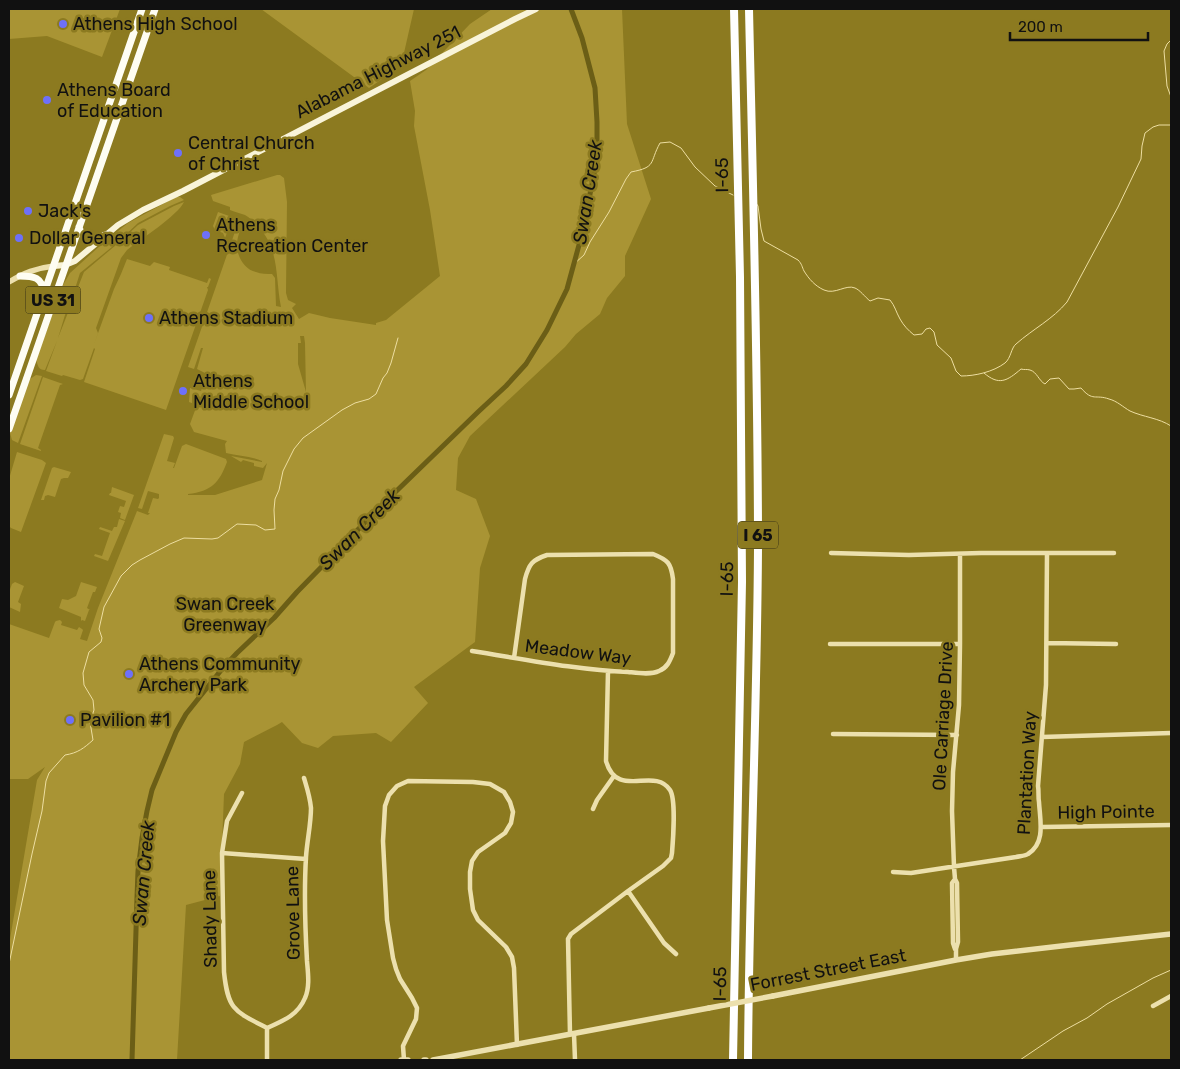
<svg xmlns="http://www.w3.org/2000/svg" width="1180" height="1069" font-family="Rubik,sans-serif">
  <rect width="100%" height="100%" fill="#8c7a20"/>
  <path fill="#a99434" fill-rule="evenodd" d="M9,9H120L102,57L47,36L9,39Z
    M261,9H414L401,66L369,88Z
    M492,9H622L627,124L651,199L625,256V276L607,298L600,314L576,334L565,347L470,436L458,458L456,490L476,499L490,536L480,568L475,642L414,687L428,703L391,742L376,733L333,736L318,748L302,743L282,722L277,725L244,742L240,764L224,794L220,896L186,905L177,1060H9V945L37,780L45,767L28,779H9V624L49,638L55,622L56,621L60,620L62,622L61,625L77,630L79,627L82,629L83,630L80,639L87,641L98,608L137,511L148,515L150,513H148L153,498L158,499L159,498V494L148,491L142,509L138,508L164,434L173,436L174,438L167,461L175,463L173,468H174L182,446L186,444L226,459L227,462C219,483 212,491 188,494V495H215L262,480L267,463L263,468L254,466V463L243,460L241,462L231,456L262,462V461C251,456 238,456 226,453L225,444L227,441L194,432L190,424L197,405L189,402L190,388L201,391L207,374L197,369L203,348H201L194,369L188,367L238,223L241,221L244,222C242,227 239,232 238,237C234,251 242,269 256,272C261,274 267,274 272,274L275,278L276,306L281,307C275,276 280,249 257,225C253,221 250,218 245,215C240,213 234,212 230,210V207L213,201L211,195L277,175H280L284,178L287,202L286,293L288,300L296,304L292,308L299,319L309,313L330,318L376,325V323L386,320L440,276L430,210L414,126L415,111L410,81L426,70L470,24ZM300,336H304L305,343L306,392L298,364V343H301Z
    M176,197H180L184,200L170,206L138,223L118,242L80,273L73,295L65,315L58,338L84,272L116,245L138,225L174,206L184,202C178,215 140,240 127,250L121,258L96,328L98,333L93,347L114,289L121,274L127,259L150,266L154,262L170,267L169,270L207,283L209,278L211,279L208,287H207L208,290L166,410L84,382L95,349L94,348L83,379L80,380L63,375L62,376L46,371L57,341L45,370C38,370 38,365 36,360L63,285L70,273L102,244L128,223Z
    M218,212L232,217L231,221H230L231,222L225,238L223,233L215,230L213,226Z
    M36,375L42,376L18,443L12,440L10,433L29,379H30Z
    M43,377L63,384L60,385L38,448L41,450V451L20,444Z
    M17,452L42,460L46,463L21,532L11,528L9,526V479Z
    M54,467L71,472L68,478H64L61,479L55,497L48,495L45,496L44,500H41L52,468Z
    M112,487L134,495L125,520L120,518L121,513L118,512L120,506L124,507L126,501L109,495L110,493H111Z
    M119,519L125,521L108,561L94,556L95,554L102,556L110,533L99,529L100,527L112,531L114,527H117Z
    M15,582L24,586L18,602L21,604L20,612L9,607V592L12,584Z
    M81,582L97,587L95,592H93L87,608L90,610H89L85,621L82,620V621L81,620V617L59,608L62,599L68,600L76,596Z"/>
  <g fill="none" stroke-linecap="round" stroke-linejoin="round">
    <path stroke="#eddea1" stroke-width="1" d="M1171,40L1167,44L1164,51L1167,86L1171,97
      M756,203L758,206L761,229L764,241L798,260C802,264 802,267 804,271C809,279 815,286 824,290C835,295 846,284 855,288C860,290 865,297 870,301L878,298L890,300C895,306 896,312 900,319C904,326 908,330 914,335L922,334L926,329L930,328L934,332L937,345L951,358L956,371L961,376C975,376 993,372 1005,363C1011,358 1011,348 1016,344C1033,329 1053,319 1067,302L1118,207L1141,159L1142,146L1145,133L1153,127L1159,125H1170L1171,124
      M574,264L584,255L590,242L609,212L626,179L631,172C657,167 649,163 660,143L670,142L681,148L695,167L715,186L733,195
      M984,373C999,386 1007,381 1021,369C1024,370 1027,369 1030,370C1037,372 1039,381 1045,384L1050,379L1059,378L1069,389H1074L1081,388C1093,402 1095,394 1109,399C1117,401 1123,407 1130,411C1143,417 1159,418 1171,426
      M9,964L32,854L42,811L46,781L49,773L65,755C78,753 84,748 93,740L90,722L94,710L93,700L84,685L83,673L89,652L101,642L102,638L99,629L104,607L121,576L132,565L140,560L170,544L184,538L212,539L218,538L237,524L256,525L265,530L275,529L274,510L275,499L279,490L283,471L294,449L303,438L342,410L355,403L369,399L376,394L383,378L387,373L391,363L398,338
      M1020,1060L1063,1031L1087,1018L1107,1004L1153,978L1171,970"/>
    <path stroke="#6b5e16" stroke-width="5" d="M132,1060L137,898L138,871L142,838L147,811L152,790L176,732L186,714L222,669L237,653L274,618L297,592L382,505L478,412L506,386L526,364L547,330L567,289L582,234L594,174L597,149V122L595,88L582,38L571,9"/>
    <path stroke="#ece0ad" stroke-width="4.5" d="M831,553L909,555L981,553H1114
      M1047,643L1116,644
      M830,644H960
      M472,651C523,659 577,670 628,672C638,673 651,675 659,671C667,668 670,661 673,653V579C671,563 668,560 653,554L547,555C532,560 529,564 525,579L514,658
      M833,734L957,735
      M1042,737L1171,733
      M242,793L227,821L222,853L224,972C228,1010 234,1011 267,1028
      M593,809L597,800L614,776
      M1042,827L1171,825
      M222,853L306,859
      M893,872L911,873L1016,857C1020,856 1025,856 1028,854C1046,843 1040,820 1039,802C1038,797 1039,791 1038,786L1046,685L1047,553
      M955,879L952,883L953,943L955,949
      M628,891L664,943L676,954
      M956,960V949L958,942L957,883L955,879L954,867L952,811L953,772L959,705L960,644V554
      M1153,1006L1171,996
      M267,1028C283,1021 298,1015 305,998C310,987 308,973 307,961C305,926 304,891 306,857C307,841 311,824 311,808C310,797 307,788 304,778
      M267,1028V1060
      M570,1034L568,939L571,934L628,891L663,866L671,858L672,853C673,841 676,799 670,790C654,766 617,800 606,761L608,671
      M574,1034L575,1060
      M404,1060L403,1046L416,1019L417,1008L412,998L400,979L396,969L393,958L387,920L383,841L385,806L389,795L397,786L408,781L473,782L490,784L504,792L510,802L513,812L511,823L505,833L478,852L472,861L470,872V889L473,910L478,920L506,947L512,957L514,968L517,1045"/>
    <path stroke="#ece0ad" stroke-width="5.5" d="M9,282C24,273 36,268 54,266
      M773,996L956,960L992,954L1070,945L1171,934
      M401,1060H408
      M424,1060H426
      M433,1060L709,1008"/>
    <path stroke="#f9f4d9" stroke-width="6" d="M54,266L65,265L75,261L118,225L143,210L183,191L515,19L536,9"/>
    <path stroke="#fefdf2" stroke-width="7" d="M79,227C84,245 94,239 108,234
      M20,276C34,276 42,277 44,293
      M9,395L142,9
      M9,429L155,9"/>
    <path stroke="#fff" stroke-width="8" d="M733,1060L742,582L740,277L734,9
      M748,1060C749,889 757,719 758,548C758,368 753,188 749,9"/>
    <path stroke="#ece0ad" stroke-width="5.5" d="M709,1008L773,996"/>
  </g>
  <g fill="#6e70f9" stroke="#8c7a20" stroke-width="2">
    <circle cx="63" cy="24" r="5"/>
    <circle cx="47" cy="100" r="5"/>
    <circle cx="178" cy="153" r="5"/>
    <circle cx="28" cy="211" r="5"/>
    <circle cx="206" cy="235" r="5"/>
    <circle cx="19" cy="238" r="5"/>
    <circle cx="149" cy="318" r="5"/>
    <circle cx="183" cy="391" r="5"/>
    <circle cx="129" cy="674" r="5"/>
    <circle cx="70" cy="720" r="5"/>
  </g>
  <g text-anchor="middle" stroke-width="5" stroke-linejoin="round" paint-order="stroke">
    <g fill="#8c7a20" stroke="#363016" stroke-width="1">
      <rect x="25.5" y="286.5" width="55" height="27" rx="4"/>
      <rect x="738" y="521.5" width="40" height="27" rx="4"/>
    </g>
    <g font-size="16" font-weight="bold" fill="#111">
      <text x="53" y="306">US 31</text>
      <text x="758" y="541">I 65</text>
    </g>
    <g font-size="18" fill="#111" stroke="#8c7a20" text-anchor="start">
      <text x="73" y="30">Athens High School</text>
      <text x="57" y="96">Athens Board<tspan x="57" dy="21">of Education</tspan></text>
      <text x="188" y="149">Central Church<tspan x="188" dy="21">of Christ</tspan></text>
      <text x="38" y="217">Jack's</text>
      <text x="216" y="231">Athens<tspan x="216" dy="21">Recreation Center</tspan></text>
      <text x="29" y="244">Dollar General</text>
      <text x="159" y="324">Athens Stadium</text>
      <text x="193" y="387">Athens<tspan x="193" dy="21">Middle School</tspan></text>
      <text x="139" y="670">Athens Community<tspan x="139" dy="21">Archery Park</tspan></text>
      <text x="80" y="726">Pavilion #1</text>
    </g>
    <g font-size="18" fill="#111" stroke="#8c7a20">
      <text transform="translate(378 72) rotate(-27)" y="6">Alabama Highway 251</text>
      <text transform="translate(722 175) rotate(-91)" y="6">I-65</text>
      <text transform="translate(727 579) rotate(-89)" y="6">I-65</text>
      <text transform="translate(578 652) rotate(7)" y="6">Meadow Way</text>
      <text transform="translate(943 716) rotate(-87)" y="6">Ole Carriage Drive</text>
      <text transform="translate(1027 773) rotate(-87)" y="6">Plantation Way</text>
      <text transform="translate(1106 812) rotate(-1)" y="6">High Pointe</text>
      <text transform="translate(293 913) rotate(-91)" y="6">Grove Lane</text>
      <text transform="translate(210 919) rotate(-91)" y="6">Shady Lane</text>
      <text transform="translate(828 970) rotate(-11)" y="6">Forrest Street East</text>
      <text transform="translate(720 984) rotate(-89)" y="6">I-65</text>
    </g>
    <g font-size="18" fill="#111" stroke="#8c7a20">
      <text x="225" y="610">Swan Creek<tspan x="225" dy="21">Greenway</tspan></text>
    </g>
    <g font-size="19" font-style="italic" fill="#111" stroke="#8c7a20">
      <text transform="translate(587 192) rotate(-81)" y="7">Swan Creek</text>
      <text transform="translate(359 529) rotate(-45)" y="7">Swan Creek</text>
      <text transform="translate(143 873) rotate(-85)" y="7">Swan Creek</text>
    </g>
  </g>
  <rect width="1180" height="1069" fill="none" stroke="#111111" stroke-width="20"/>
  <path d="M1010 32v8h138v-8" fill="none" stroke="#111111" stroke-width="2.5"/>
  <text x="1018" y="32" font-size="15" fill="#111111" stroke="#8c7a20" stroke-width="4" paint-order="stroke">200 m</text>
</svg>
